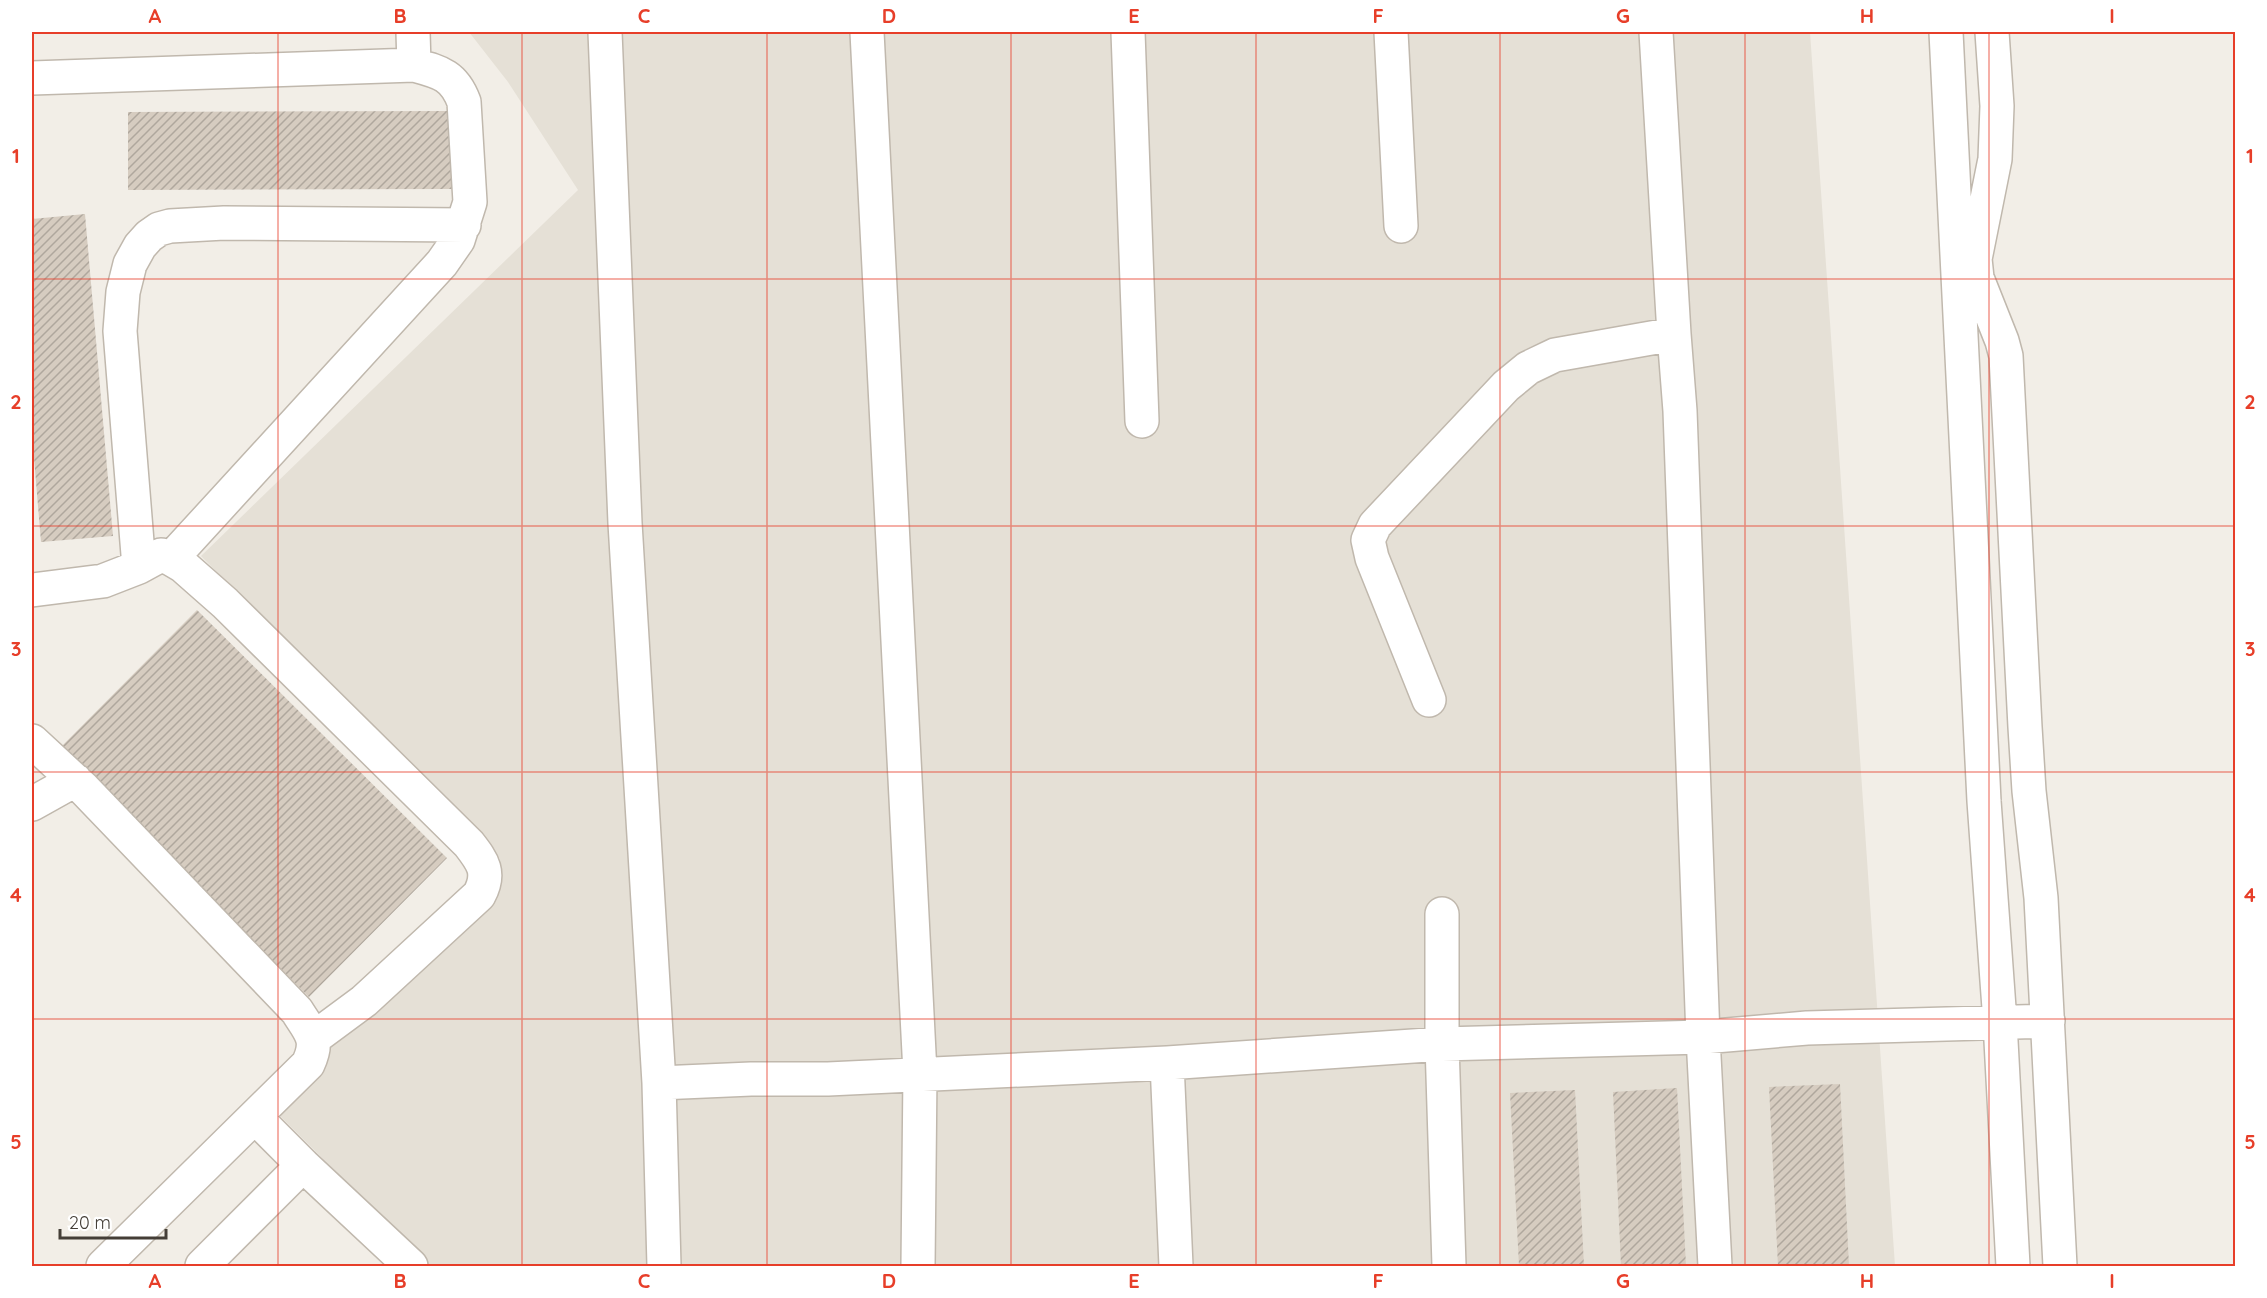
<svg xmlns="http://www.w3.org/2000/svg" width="2267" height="1298" font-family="Quicksand,sans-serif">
  <defs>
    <pattern id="building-hatch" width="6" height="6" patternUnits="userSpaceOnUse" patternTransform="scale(1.5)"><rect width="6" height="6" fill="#d6ccc0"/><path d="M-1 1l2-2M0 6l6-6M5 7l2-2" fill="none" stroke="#afa79d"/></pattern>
  </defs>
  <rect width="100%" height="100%" fill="#f2eee7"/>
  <path fill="#e5e0d6" d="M469,32H1810L1895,1266H431L263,1099L500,859L201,556L578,190L508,82Z"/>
  <path fill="url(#building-hatch)" d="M452,111V189L128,190V112Z
    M85,214L113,536L41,542L32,434V219Z
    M197,610L447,858L309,997L59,749Z
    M1840,1084L1849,1266H1778L1769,1087Z
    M1677,1088L1686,1266H1621L1613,1092Z
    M1575,1090L1584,1266H1519L1510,1093Z"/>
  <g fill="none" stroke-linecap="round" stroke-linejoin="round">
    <defs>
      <path id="minor" d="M413,32L414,65
        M605,32L625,523L659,1083L664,1266
        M867,32L920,1073L918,1266
        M1128,32L1142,421
        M1391,32L1401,226
        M1946,32L1984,801L2000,1022L2013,1266
        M1992,32L1997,106L1995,159L1975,259L1977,278L2002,341L2006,356L2025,727L2029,791L2041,898L2060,1266
        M32,78L414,65C440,72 454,75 464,102L470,202L458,240L442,263L171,559
        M1674,334L1680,411L1703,1037L1715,1266
        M139,567L120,331L123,292L130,264L140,246L149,236L159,229L170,226L224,223L464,225
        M32,590L103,581L139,567L161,555L166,556L183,566L225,603L469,844C483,862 491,873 479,895L364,1001L314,1038
        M1429,700L1372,558L1368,540L1375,525L1506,386L1528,368L1555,355L1674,334L1656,32
        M32,741L83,788L297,1011C310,1032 320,1039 308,1064L103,1266
        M32,804L75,780
        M1442,914V1044L1449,1266
        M1167,1063L1176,1266
        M659,1083L751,1079H828L1167,1063L1442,1044L1703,1037L1807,1028L2048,1021
        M255,1117L303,1165L411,1266
        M202,1266L303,1165"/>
    </defs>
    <use href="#minor" stroke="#c0b8ad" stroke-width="36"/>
    <use href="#minor" stroke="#fff" stroke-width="33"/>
  </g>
  <path fill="none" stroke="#e73e29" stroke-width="1.5" stroke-opacity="0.55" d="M278,32V1266M522,32V1266M767,32V1266M1011,32V1266M1256,32V1266M1500,32V1266M1745,32V1266M1989,32V1266M32,279H2236M32,526H2236M32,772H2236M32,1019H2236"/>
  <rect width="2267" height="1298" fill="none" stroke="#ffffff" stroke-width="66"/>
  <path d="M60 1229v9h106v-9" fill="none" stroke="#443e37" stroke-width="3"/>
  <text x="69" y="1229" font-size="18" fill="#443e37" stroke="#ffffff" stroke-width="4.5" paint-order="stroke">20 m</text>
  <rect x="33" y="33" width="2201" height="1232" fill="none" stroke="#e73e29" stroke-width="2"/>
  <g font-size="20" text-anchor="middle" font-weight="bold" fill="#e73e29">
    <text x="155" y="23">A</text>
    <text x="400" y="23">B</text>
    <text x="644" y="23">C</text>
    <text x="889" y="23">D</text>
    <text x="1134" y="23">E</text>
    <text x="1378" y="23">F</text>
    <text x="1623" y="23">G</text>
    <text x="1867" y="23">H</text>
    <text x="2112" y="23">I</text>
    <text x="16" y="163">1</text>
    <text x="2250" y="163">1</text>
    <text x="16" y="409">2</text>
    <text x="2250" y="409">2</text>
    <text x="16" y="656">3</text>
    <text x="2250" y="656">3</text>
    <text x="16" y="902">4</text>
    <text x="2250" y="902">4</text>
    <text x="16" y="1149">5</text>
    <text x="2250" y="1149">5</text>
    <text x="155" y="1288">A</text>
    <text x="400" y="1288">B</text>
    <text x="644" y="1288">C</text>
    <text x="889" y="1288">D</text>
    <text x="1134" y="1288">E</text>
    <text x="1378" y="1288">F</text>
    <text x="1623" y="1288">G</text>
    <text x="1867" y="1288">H</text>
    <text x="2112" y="1288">I</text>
  </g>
</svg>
